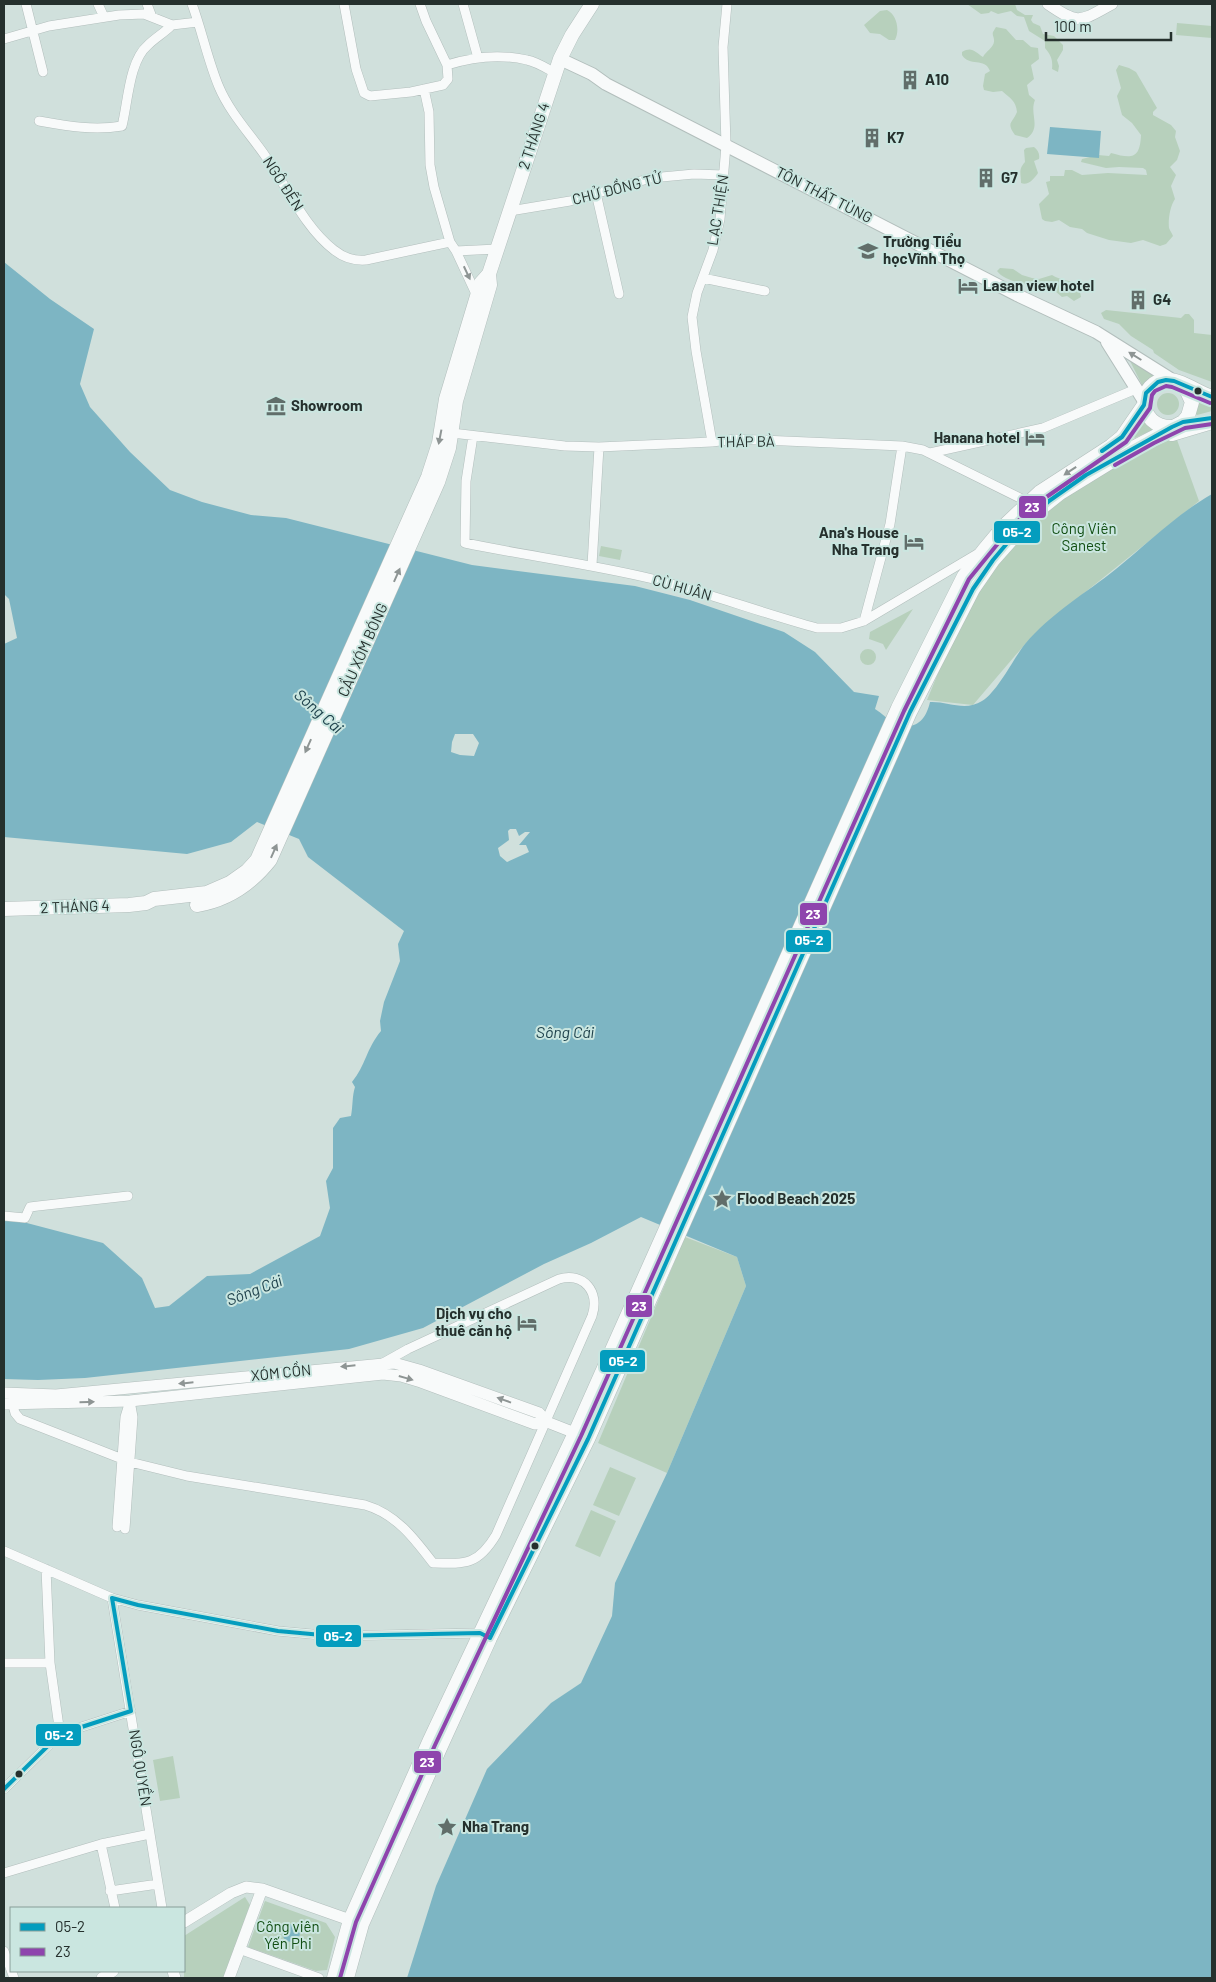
<svg xmlns="http://www.w3.org/2000/svg" width="1216" height="1982" font-family="Barlow,sans-serif">
  <rect width="100%" height="100%" fill="#d0e0dc"/>
  <path fill="#b7d0bc" d="M967,4H1015L1017,10L1025,15H1033L1031,20L1033,23L1040,26L1043,34L1054,36L1063,45V50L1057,60L1059,66L1058,72L1052,69C1053,60 1051,55 1045,48V41L1029,31L1024,17L1017,16L1011,11L998,14L991,11L989,13L981,14Z
    M887,10C897,15 900,30 895,40H889L880,34L870,33L864,25L880,11Z
    M1177,23L1212,26V38L1176,35Z
    M996,27L1006,29L1016,40H1023L1031,47L1038,48L1039,59L1031,65L1034,79L1027,85L1029,95L1035,100C1029,114 1042,127 1027,138L1015,135C1006,122 1012,124 1017,112C1016,101 1010,98 1002,91L993,92L984,90L983,86L985,74L990,71C985,57 969,67 962,55V52C972,46 975,52 983,57C986,51 995,47 994,40C994,37 992,35 993,32Z
    M1119,65L1129,68L1136,72L1157,108L1153,112V115L1171,125L1176,131L1175,137L1180,151L1177,160L1170,167L1176,175L1171,186L1175,199C1170,206 1168,220 1169,228C1170,231 1172,233 1173,236L1166,244L1160,246L1143,240L1131,243L1109,240L1087,233L1082,229L1070,227L1059,220L1052,222L1045,221L1042,219L1039,204L1049,194L1046,182L1050,181V176H1064L1065,170H1072L1082,175L1108,173L1147,175L1146,170L1143,168L1119,167L1106,168L1081,162L1082,159L1098,155L1109,156L1111,153C1132,159 1140,159 1141,135L1132,123L1122,115L1117,96L1121,88L1116,70Z
    M1034,147C1038,150 1040,154 1039,159L1034,161L1038,173C1034,179 1028,186 1021,183C1021,173 1018,170 1025,162L1024,150L1026,148Z
    M1000,268L1013,269L1022,275L1032,278L1039,279L1052,275C1060,280 1069,280 1078,284L1077,289L1080,292L1081,297L1074,301L1067,296L1062,297L1055,291L1049,292L1045,287C1031,285 1006,283 997,271Z
    M1106,310L1181,318L1185,314H1189L1194,320V333L1212,335V382L1179,370L1154,353L1153,350L1131,336L1119,324L1104,319L1101,313Z
    M1132,359L1153,374V378L1146,385H1142L1130,361Z
    M1157 404a11 11 0 1 1 22 0a11 11 0 1 1-22 0Z
    M1199,399L1212,403V411L1197,415L1195,413L1196,401Z
    M1141,419H1143L1152,427V430L1135,438L1132,435Z
    M1176,437L1199,501L1048,622L1026,643L973,705L927,700C942,664 956,626 977,593C988,575 1002,559 1016,542C1023,534 1030,524 1039,517C1079,482 1128,458 1176,437Z
    M601,546L622,550L620,560L599,556Z
    M913,609L886,650L883,644L869,639L870,632Z
    M860 657a8 8 0 1 1 16 0a8 8 0 1 1-16 0Z
    M685,1237L737,1257L746,1286L667,1473L598,1443Z
    M610,1467L636,1478L619,1516L593,1505Z
    M591,1510L616,1521L600,1557L575,1546Z
    M173,1756L180,1798L160,1801L153,1760Z
    M245,1897L250,1905L224,1978H184V1936Z
    M265,1901L326,1923L335,1937L327,1970L316,1971L248,1947Z"/>
  <path fill="#7db5c3" fill-rule="evenodd" d="M1050,127L1101,131L1099,158L1047,154Z
    M4,262L50,299L94,329L80,384L90,407L130,452L170,490L202,502L251,515L286,518L472,565L635,586L690,600L784,632L815,652L854,692L879,696L875,709C882,713 888,720 895,723C915,732 926,720 930,702C947,701 965,712 982,701C998,691 1013,659 1025,644C1050,614 1086,593 1116,569C1148,543 1177,514 1212,494V1978H407L436,1886L487,1769L551,1703L581,1683L612,1616L615,1583L667,1473L746,1286L737,1257L641,1217L591,1243L544,1264L423,1328L349,1349L85,1378L38,1380L4,1379V1217L103,1243L142,1278L155,1308L169,1306L207,1276L250,1274L320,1236L330,1208L326,1181L333,1168V1128L340,1118L351,1116C353,1106 352,1096 355,1087L352,1082C366,1065 366,1049 381,1031L380,1021L384,1002L400,961L398,944L404,931L308,857L299,839L257,822L231,842L187,854L4,837V644L17,638L9,599L4,594ZM455,734H473L479,743L474,756L460,755L451,752L452,742ZM510,829H516L519,836L525,832H530L519,845H526L529,852L507,862L500,856L498,848L509,840L508,831Z
    M282 1933a9 9 0 1 1 18 0a9 9 0 1 1-18 0Z"/>
  <g fill="none" stroke-linecap="round" stroke-linejoin="round">
    <defs>
      <path id="minor" d="M26,4L43,72
        M98,4L104,17
        M147,4L152,17
        M192,4C202,31 208,61 219,87C230,113 251,135 266,157C287,187 305,228 334,250C344,258 353,261 366,260L450,242
        M344,4L356,69L364,93L370,96L411,92L443,85L448,79L447,65C472,57 501,54 527,60C537,62 546,68 555,73
        M420,4L426,21L447,65
        M463,4L478,58
        M4,39L49,26L119,15L144,14L172,25L198,22
        M424,89L429,112L430,165L434,187L450,242L456,251L477,296
        M39,121C67,126 94,131 122,126C128,102 129,61 148,45C155,38 164,33 172,25
        M596,193L619,294
        M510,211L570,201L651,178L694,174L724,175
        M456,251L497,249
        M703,278L765,291
        M452,433L565,446L599,447L712,442L736,439L902,446L923,450L1028,502
        M473,436L466,481L465,543C528,556 591,564 653,579C708,593 762,613 817,628H841L864,621L977,554
        M712,442L696,351L692,317L697,293L713,250L720,219L726,145L723,47L727,4
        M930,453L1043,428L1136,389
        M592,565L599,447
        M864,621L890,524L902,446
        M4,1216L25,1218L30,1207L38,1206L128,1196
        M13,1405L15,1413L20,1419L130,1462L187,1476L365,1505C396,1514 414,1538 433,1563C466,1564 478,1565 496,1535L592,1316C600,1292 584,1272 559,1279L408,1349L383,1363
        M117,1527L125,1417L129,1404
        M125,1529L133,1417L130,1401
        M4,1551L112,1598L138,1605L278,1631L333,1636L480,1633
        M46,1569L50,1663L60,1734
        M112,1598L162,1908
        M4,1663H50
        M4,1789L60,1734L131,1711
        M101,1844L150,1834
        M4,1873L101,1844L115,1908
        M110,1891L158,1884
        M239,1949L319,1978
        M4,1951L14,1978"/>
      <path id="tertiary" d="M1048,4C1080,26 1080,21 1112,4
        M4,1393L56,1395L394,1363L419,1370L539,1413L547,1422L575,1433
        M4,1404L130,1401L383,1374L401,1376L421,1382L535,1424L547,1422
        M184,1922L231,1893L246,1887L262,1889L350,1920
        M173,1971L175,1978
        M102,1978L113,1971
        M229,1978L262,1889"/>
      <path id="secondary" d="M560,59L592,74L606,84L1017,295L1096,332L1174,381
        M1107,342L1144,401"/>
      <path id="primary" d="M1172,427C1136,428 1136,379 1168,380C1183,380 1198,393 1212,397
        M1172,434L1212,422
        M197,905C228,900 251,884 270,860L438,482L449,448L456,401L490,285L489,274
        M4,909L129,905L146,903L154,899L207,893L230,883L247,871L257,860L428,477L439,443L446,399L481,283L489,274L560,59L572,35L592,4
        M334,1978L350,1920L429,1742L575,1433L898,708L964,576L984,550L1004,526L1040,492L1111,446L1122,437L1144,405
        M347,1978L362,1924L440,1748L490,1638L588,1439L910,712L973,589L993,560L1035,513L1060,493L1133,448L1183,422L1188,416L1192,402L1186,389L1181,384"/>
    </defs>
    <use href="#minor" stroke="#b2bebc" stroke-width="10"/>
    <use href="#tertiary" stroke="#b2bebc" stroke-width="12"/>
    <use href="#secondary" stroke="#b2bebc" stroke-width="14"/>
    <use href="#primary" stroke="#b2bebc" stroke-width="15"/>
    <use href="#minor" stroke="#f8fafa" stroke-width="9"/>
    <use href="#tertiary" stroke="#f8fafa" stroke-width="11"/>
    <use href="#secondary" stroke="#f8fafa" stroke-width="12"/>
    <use href="#primary" stroke="#f8fafa" stroke-width="14"/>
    <defs>
      <path id="bus-1" d="M1102,451L1122,437L1144,405L1146,393L1158,382L1166,380L1174,381L1212,397
        M112,1598L138,1605L278,1631L333,1636L480,1633L490,1638L588,1439L910,712L973,589L993,560L1014,535L1049,501L1086,475L1172,427L1183,422L1212,418
        M112,1598L131,1711
        M4,1789L60,1734L131,1711"/>
      <path id="bus-2" d="M1115,465L1154,443L1185,428L1212,424
        M340,1978L356,1922L435,1745L581,1436L904,711L969,579L1009,530L1032,507L1126,442L1150,408L1152,395L1155,391L1166,386L1172,387L1210,403"/>
    </defs>
    <use href="#bus-1" stroke="#cae6e0" stroke-width="8"/>
    <use href="#bus-2" stroke="#cae6e0" stroke-width="8"/>
    <use href="#bus-1" stroke="#049dbe" stroke-width="4"/>
    <use href="#bus-2" stroke="#8e44ad" stroke-width="4"/>
  </g>
  <defs><path id="oneway-solid" d="M-6-.8H1V-3.2L6.5 0L1 3.2V.8H-6Z" transform="scale(1.25)"/></defs>
  <g fill="#8e9594">
    <use href="#oneway-solid" transform="translate(467 273) rotate(65)"/>
    <use href="#oneway-solid" transform="translate(1135 356) rotate(-148)"/>
    <use href="#oneway-solid" transform="translate(440 437) rotate(101)"/>
    <use href="#oneway-solid" transform="translate(1070 471) rotate(146)"/>
    <use href="#oneway-solid" transform="translate(397 575) rotate(-66)"/>
    <use href="#oneway-solid" transform="translate(308 746) rotate(114)"/>
    <use href="#oneway-solid" transform="translate(274 851) rotate(-66)"/>
    <use href="#oneway-solid" transform="translate(348 1366) rotate(174)"/>
    <use href="#oneway-solid" transform="translate(406 1378) rotate(16)"/>
    <use href="#oneway-solid" transform="translate(186 1383) rotate(174)"/>
    <use href="#oneway-solid" transform="translate(504 1400) rotate(-160)"/>
    <use href="#oneway-solid" transform="translate(87 1402) rotate(-2)"/>
  </g>
  <defs>
    <symbol id="building-bare" viewBox="-9 -9 18 18"><path d="M-4-6H4V6H1V3H-1V6H-4ZM-2.5-4.3h1.7v1.8h-1.7ZM.8-4.3h1.7v1.8H.8ZM-2.5-1h1.7V.8h-1.7ZM.8-1h1.7V.8H.8Z" fill="#616e6a" stroke="#cae6e0" stroke-width="2.5" paint-order="stroke"/></symbol>
    <symbol id="school-bare" viewBox="-9 -9 18 18"><path d="M0-5L7-2L0 1L-7-2ZM-4 1L0 2.5L4 1V4Q0 6-4 4Z" fill="#616e6a" stroke="#cae6e0" stroke-width="2.5" paint-order="stroke"/></symbol>
    <symbol id="hotel-bare" viewBox="-9 -9 18 18"><path d="M-6-4.5h1.5V1H6V5H4.5V3h-9V5H-6ZM-4 0a1.8 1.8 0 1 1 3.6 0ZM.5 0V-2.5h3Q6-2.5 6 0Z" fill="#616e6a" stroke="#cae6e0" stroke-width="2.5" paint-order="stroke"/></symbol>
    <symbol id="museum-bare" viewBox="-9 -9 18 18"><path d="M0-6L6-3V-2H-6V-3ZM-5-1h2V3h-2ZM-1-1h2V3h-2ZM3-1h2V3H3ZM-6 4H6V6H-6Z" fill="#616e6a" stroke="#cae6e0" stroke-width="2.5" paint-order="stroke"/></symbol>
    <symbol id="sight-bare" viewBox="-9 -9 18 18"><path d="M0-6L1.8-2.2L6-1.7L2.9 1.2L3.7 5.4L0 3.3L-3.7 5.4L-2.9 1.2L-6-1.7L-1.8-2.2Z" fill="#616e6a" stroke="#cae6e0" stroke-width="2.5" paint-order="stroke"/></symbol>
  </defs>
  <g fill-rule="evenodd">
    <use href="#building-bare" x="896" y="66" width="28" height="28"/>
    <use href="#building-bare" x="858" y="124" width="28" height="28"/>
    <use href="#building-bare" x="972" y="164" width="28" height="28"/>
    <use href="#school-bare" x="854" y="237" width="28" height="28"/>
    <use href="#hotel-bare" x="954" y="272" width="28" height="28"/>
    <use href="#building-bare" x="1124" y="286" width="28" height="28"/>
    <use href="#museum-bare" x="262" y="392" width="28" height="28"/>
    <use href="#hotel-bare" x="1021" y="424" width="28" height="28"/>
    <use href="#hotel-bare" x="900" y="528" width="28" height="28"/>
    <use href="#sight-bare" x="708" y="1185" width="28" height="28"/>
    <use href="#hotel-bare" x="513" y="1309" width="28" height="28"/>
    <use href="#sight-bare" x="433" y="1813" width="28" height="28"/>
  </g>
  <g fill="#25302d" stroke="#cae6e0" stroke-width="2">
    <circle cx="1198" cy="391" r="4.5"/>
    <circle cx="535" cy="1546" r="4.5"/>
    <circle cx="19" cy="1774" r="4.5"/>
  </g>
  <g text-anchor="middle" stroke-width="4" stroke-linejoin="round" paint-order="stroke">
    <g font-size="15" font-weight="bold" fill="#25302d" stroke="#cae6e0" text-anchor="start">
      <text x="925" y="85">A10</text>
      <text x="887" y="143">K7</text>
      <text x="1001" y="183">G7</text>
      <text x="883" y="247">Trường Tiểu<tspan x="883" dy="17">họcVĩnh Thọ</tspan></text>
      <text x="983" y="291">Lasan view hotel</text>
      <text x="1153" y="305">G4</text>
      <text x="291" y="411">Showroom</text>
      <text x="1020" y="443" text-anchor="end">Hanana hotel</text>
      <text x="899" y="538" text-anchor="end">Ana's House<tspan x="899" dy="17">Nha Trang</tspan></text>
      <text x="737" y="1204">Flood Beach 2025</text>
      <text x="512" y="1319" text-anchor="end">Dịch vụ cho<tspan x="512" dy="17">thuê căn hộ</tspan></text>
      <text x="462" y="1832">Nha Trang</text>
    </g>
    <g font-size="15" fill="#25302d" stroke="#cae6e0">
      <text transform="translate(534 136) rotate(-72)" y="5">2 THÁNG 4</text>
      <text transform="translate(283 184) rotate(57)" y="5">NGÔ ĐẾN</text>
      <text transform="translate(617 189) rotate(-14)" y="5">CHỬ ĐỒNG TỬ</text>
      <text transform="translate(824 195) rotate(27)" y="5">TÔN THẤT TÙNG</text>
      <text transform="translate(718 210) rotate(-81)" y="5">LẠC THIỆN</text>
      <text transform="translate(746 442) rotate(-1)" y="5">THÁP BÀ</text>
      <text transform="translate(682 588) rotate(16)" y="5">CÙ HUÂN</text>
      <text transform="translate(363 650) rotate(-66)" y="5">CẦU XÓM BÓNG</text>
      <text transform="translate(75 907) rotate(-2)" y="5">2 THÁNG 4</text>
      <text transform="translate(281 1373) rotate(-6)" y="5">XÓM CỒN</text>
      <text transform="translate(140 1768) rotate(81)" y="5">NGÔ QUYỀN</text>
    </g>
    <g font-size="15" fill="#114e12" stroke="#cae6e0">
      <text x="1084" y="534">Công Viên<tspan x="1084" dy="17">Sanest</tspan></text>
      <text x="288" y="1932">Công viên<tspan x="288" dy="17">Yến Phi</tspan></text>
    </g>
    <g font-size="16" font-style="italic" fill="#1e414b" stroke="#cae6e0">
      <text transform="translate(319 711) rotate(41)" y="6">Sông Cái</text>
      <text x="565" y="1038">Sông Cái</text>
      <text transform="translate(254 1290) rotate(-21)" y="6">Sông Cái</text>
    </g>
  </g>
  <g stroke="#cae6e0" stroke-width="2">
    <rect x="1018" y="495" width="29" height="24" rx="5" fill="#8e44ad"/>
    <rect x="993" y="520" width="48" height="24" rx="5" fill="#049dbe"/>
    <rect x="799" y="902" width="29" height="24" rx="5" fill="#8e44ad"/>
    <rect x="785" y="929" width="47" height="24" rx="5" fill="#049dbe"/>
    <rect x="625" y="1294" width="28" height="24" rx="5" fill="#8e44ad"/>
    <rect x="599" y="1349" width="47" height="24" rx="5" fill="#049dbe"/>
    <rect x="315" y="1624" width="47" height="24" rx="5" fill="#049dbe"/>
    <rect x="35" y="1723" width="47" height="24" rx="5" fill="#049dbe"/>
    <rect x="413" y="1750" width="29" height="24" rx="5" fill="#8e44ad"/>
  </g>
  <g font-size="14" text-anchor="middle" font-weight="bold" fill="#fff">
    <text x="1032" y="512">23</text>
    <text x="1017" y="537">05-2</text>
    <text x="813" y="919">23</text>
    <text x="809" y="945">05-2</text>
    <text x="639" y="1311">23</text>
    <text x="623" y="1366">05-2</text>
    <text x="338" y="1641">05-2</text>
    <text x="59" y="1740">05-2</text>
    <text x="427" y="1767">23</text>
  </g>
  <rect width="1216" height="1982" fill="none" stroke="#25302d" stroke-width="10"/>
  <rect x="10" y="1907" width="175" height="65" fill="#cae6e0" stroke="#889d98"/>
  <rect x="20" y="1923" width="25" height="8" fill="#049dbe" stroke="#889d98"/>
  <text x="55" y="1932" font-size="15" fill="#25302d">05-2</text>
  <rect x="20" y="1948" width="25" height="8" fill="#8e44ad" stroke="#889d98"/>
  <text x="55" y="1957" font-size="15" fill="#25302d">23</text>
  <path d="M1046 32v8h125v-8" fill="none" stroke="#25302d" stroke-width="2.5"/>
  <text x="1054" y="32" font-size="15" fill="#25302d" stroke="#cae6e0" stroke-width="4" paint-order="stroke">100 m</text>
</svg>
